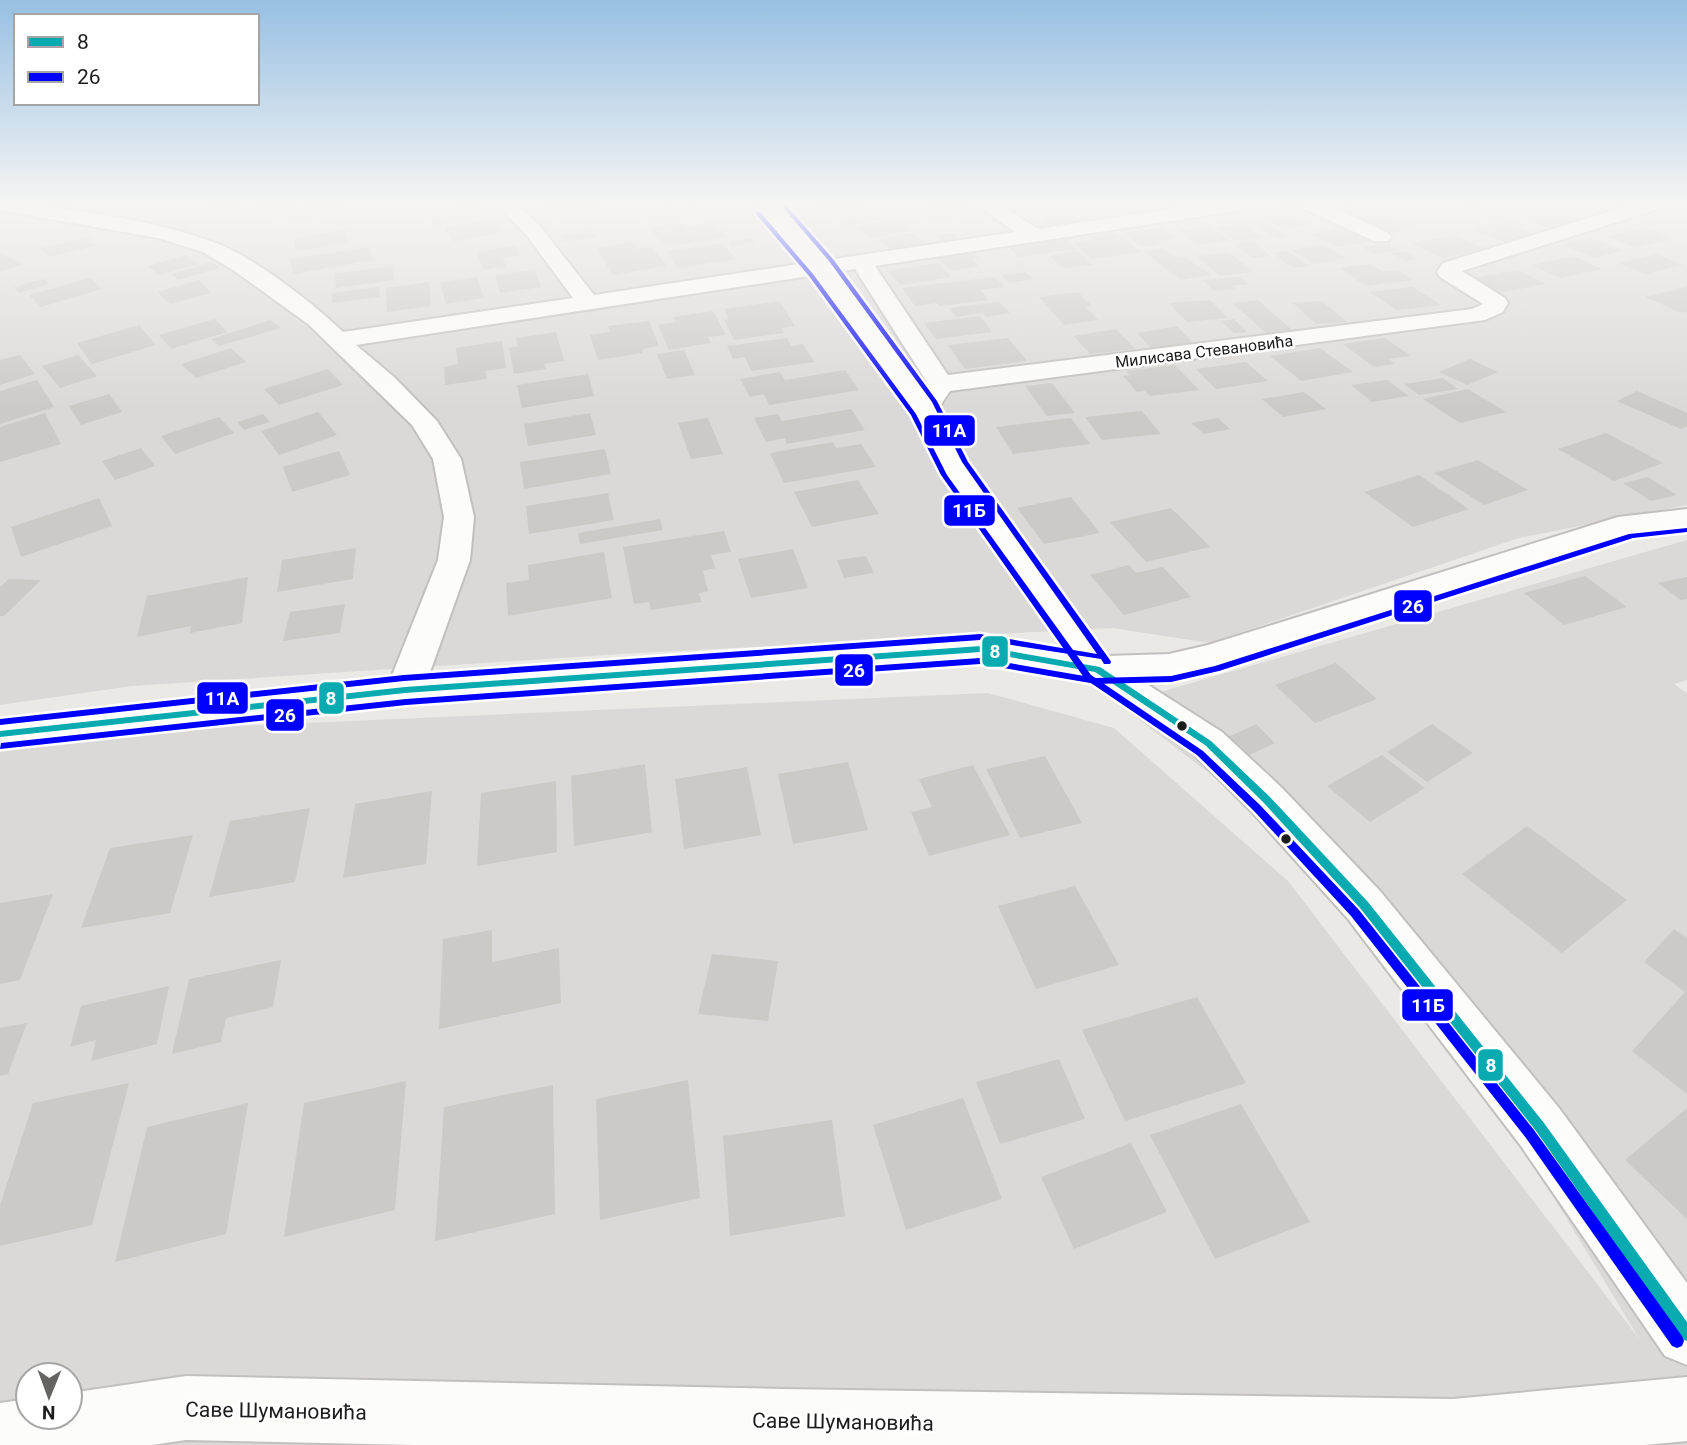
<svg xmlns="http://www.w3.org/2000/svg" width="1687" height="1445" font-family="Roboto,sans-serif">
  <rect width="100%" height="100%" fill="#ebe9e6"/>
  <path fill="#dad9d7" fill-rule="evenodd" d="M0,205H1687V505L1519,538L1210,643L1112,628L622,654L132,686L0,705Z
    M1687,540V680L1674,684L1687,693V1445H0V752L143,730L988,693L1114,728L1288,881L1640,1340L1519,1140L1266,817L1119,704ZM28,1375H70V1417H28Z"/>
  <path fill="#cccac7" d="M202,205H247L227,213Z
    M262,205H304L274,217L248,211Z
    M311,205L343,208L305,223L282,217Z
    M467,205H479L489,214L436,226L424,214Z
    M553,205H601L604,208L554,217L544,207Z
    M814,205H870V206L831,215Z
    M939,205H975V206L962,209L971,214L934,224L913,212Z
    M1276,205H1305L1315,210L1294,214Z
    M1476,205L1508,217L1494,221L1460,207Z
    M672,206L675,210L695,207L703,216L657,223L654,219L646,220L639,211Z
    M1348,206L1367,212L1357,217L1337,210Z
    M1548,207L1580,219L1549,228L1517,216Z
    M867,211L879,219L846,226L835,218Z
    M1067,211L1086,225L1046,231L1035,222L1046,220L1039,215Z
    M1285,212L1309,224L1282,229L1259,217Z
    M1382,213L1415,225L1391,234L1361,220Z
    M492,219L504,232L454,242L444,228Z
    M894,219L909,230L871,238L857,227Z
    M1259,219L1290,236L1277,239L1247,221Z
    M1505,222L1536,235L1506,243L1475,230Z
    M683,223L686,227L715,223L727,237L664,247L650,228Z
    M1244,224L1264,238L1234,241L1216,227Z
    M1161,227L1177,238L1157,241L1162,245L1140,247L1123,233Z
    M1212,227L1231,241L1196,244L1179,230Z
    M1344,227L1372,241L1338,247L1311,234Z
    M1644,227L1674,238L1637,248L1607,237Z
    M345,230L349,243L296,251L294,238Z
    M591,231L596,237L564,242L560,236Z
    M914,233L930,246L893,252L878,239Z
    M953,233L961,238L944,242L936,236Z
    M1116,233L1141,252L1092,259L1073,243L1095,240L1091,236Z
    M1454,235L1485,249L1442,258L1412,243Z
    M88,237L96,246L48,257L41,248Z
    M751,238L755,242L731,246L728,242Z
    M1590,238L1623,250L1596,258L1563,245Z
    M1065,239L1078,249L1019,257L1007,246Z
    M633,242L638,249L652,247L666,266L613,275L596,248Z
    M1253,242L1271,256L1253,258L1235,244Z
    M723,243L736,259L678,268L667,251Z
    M1386,243L1398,250L1374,254L1362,247Z
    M515,245L520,255L502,258L507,266L484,270L476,252Z
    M1323,245L1347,258L1314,264L1291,250Z
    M369,247L373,260L293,274L290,259Z
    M1164,248L1177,257L1184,256L1211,275L1181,280L1143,251Z
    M970,250L979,258L971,259L979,266L951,271L935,256Z
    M1078,251L1093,265L1063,268L1049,255Z
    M1287,251L1309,266L1293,268L1272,253Z
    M1404,251L1418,259L1405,261L1391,253Z
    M1228,252L1253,272L1220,276L1196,256Z
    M0,253L23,264L0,272Z
    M1656,254L1683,265L1645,274L1618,263Z
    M187,255L199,264L159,275L147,266Z
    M1573,256L1602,269L1560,278L1532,265Z
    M212,262L220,268L178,280L171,274Z
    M938,263L952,277L901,285L887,271Z
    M1371,264L1383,272L1398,270L1414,280L1366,286L1340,268Z
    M392,266L394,280L336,288L335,274Z
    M535,270L541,287L500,293L495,275Z
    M1518,270L1546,284L1502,292L1474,278Z
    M1025,272L1033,279L1010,283L1001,275Z
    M477,277L484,298L446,304L440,283Z
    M995,277L1005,287L980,290L989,300L939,306L937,303L915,306L902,288Z
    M1239,277L1248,284L1231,286L1235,289L1214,291L1203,280Z
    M90,278L102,289L41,307L29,295Z
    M44,279L49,284L19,293L14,287Z
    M199,280L211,293L170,304L157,292Z
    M429,282L431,306L387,312L386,288Z
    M379,287L380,297L332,303V293Z
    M1413,287L1441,305L1397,310L1369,292Z
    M1687,287V312L1682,313L1645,297Z
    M1078,292L1092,306L1086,307L1098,320L1064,325L1039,297Z
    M1210,300L1228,318L1187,322L1169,303Z
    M1258,300L1292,330L1266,333L1232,303Z
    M779,301L795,326L781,328L784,333L734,340L724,320L729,319L724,309Z
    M1322,301L1347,322L1316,324L1293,303Z
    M999,302L1010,313L986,317L983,313L956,317L949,308Z
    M713,311L726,335L708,337L711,343L669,350L658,325L676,322L673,317Z
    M980,316L992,332L936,339L924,323Z
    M215,319L227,332L171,349L159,335Z
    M1234,319L1247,332L1234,333L1221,321Z
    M270,320L281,328L219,346L211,339Z
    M649,321L659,346L642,349L643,353L598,360L590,335L610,332L608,326Z
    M139,325L156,345L92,364L77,343Z
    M1177,326L1194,344L1151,348L1137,333Z
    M1116,329L1135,349L1090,354L1074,336Z
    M556,332L564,361L544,364L546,369L514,374L509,348L518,346L516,338Z
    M787,338L791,346L803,344L814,362L751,371L745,357L733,359L727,346Z
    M1008,338L1027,361L965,369L948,345Z
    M1385,338L1411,356L1388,359L1395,364L1374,367L1343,344Z
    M502,341L506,368L485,371L487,379L445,385L444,367L458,364L456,348Z
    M231,348L246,362L196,378L181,364Z
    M1320,348L1353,372L1301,381L1270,356Z
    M684,350L695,375L667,379L657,354Z
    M20,355L35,374L0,385V360Z
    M78,355L97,376L60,388L42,366Z
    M1470,359L1498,372L1467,385L1439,372Z
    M1246,362L1268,381L1216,389L1196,369Z
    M1175,365L1199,390L1150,396L1145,391L1137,392L1123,376L1130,375L1126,371Z
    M328,369L343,385L279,405L264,389Z
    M845,370L859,390L769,405L764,394L750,397L740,379L780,372L785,380Z
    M588,374L594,396L522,408L517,385Z
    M1443,378L1458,389L1419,395L1404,384Z
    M37,380L54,407L0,424V391Z
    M1387,380L1409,396L1372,402L1351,385Z
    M1052,383L1075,413L1047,416L1025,386Z
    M1468,389L1506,412L1460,423L1423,399Z
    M1637,391L1687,413V426L1681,429L1617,401Z
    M1304,392L1326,409L1283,417L1262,399Z
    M109,394L122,412L81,425L69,406Z
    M851,409L865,430L787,444L785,438L766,442L754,418L778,414L782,421Z
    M1142,411L1161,434L1102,440L1085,417Z
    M318,412L337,435L279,455L261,431Z
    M45,413L61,444L0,462V427Z
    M590,413L596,435L528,446L524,424Z
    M263,414L270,422L244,430L237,422Z
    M219,417L234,433L175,454L161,436Z
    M708,418L723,454L691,459L678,423Z
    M1071,418L1090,444L1013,454L996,427Z
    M1218,418L1230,429L1204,434L1191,423Z
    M1606,433L1663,463L1614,481L1558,449Z
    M833,442L836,448L861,444L876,467L784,483L770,453Z
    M141,448L155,466L115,480L102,461Z
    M605,449L611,474L524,489L520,462Z
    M339,451L350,475L292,492L283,467Z
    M1478,460L1528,490L1484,505L1434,473Z
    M1419,475L1469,509L1413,527L1364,492Z
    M1648,477L1677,495L1651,501L1623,483Z
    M858,480L879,514L812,527L794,492Z
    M608,493L614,520L529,534L526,506Z
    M1071,497L1100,533L1044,544L1017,508Z
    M99,498L112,526L21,557L11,527Z
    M1171,508L1210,547L1146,562L1110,522Z
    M660,519L663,530L580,544L578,533Z
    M724,531L731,552L711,555L715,568L703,571L708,591L699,593L701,602L651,610L649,602L634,604L623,547Z
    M356,548L353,579L277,592L282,560Z
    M793,549L808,588L751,598L738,559Z
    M604,552L612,598L508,616L506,583L529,580L528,565Z
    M866,556L874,573L844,578L837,560Z
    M1129,565L1136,573L1163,567L1191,597L1124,615L1090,575Z
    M1585,576L1627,607L1564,625L1524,593Z
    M248,577L242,623L190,633L191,626L137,637L147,596Z
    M1687,577V599L1681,600L1658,583Z
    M9,579L41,580L4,616H0V587Z
    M345,604L340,633L283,641L290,612Z
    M1336,663L1377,699L1315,723L1275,685Z
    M1256,724L1275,743L1245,757L1226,738Z
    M1432,724L1473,753L1427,782L1387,752Z
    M1382,755L1425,788L1370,822L1327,786Z
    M1045,756L1082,823L1020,838L986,769Z
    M848,762L868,830L793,844L778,774Z
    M645,764L652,832L574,846L571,776Z
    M973,765L1010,835L929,856L911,812L932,807L919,779Z
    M747,767L761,835L684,849L675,779Z
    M556,781L557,852L477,866L481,793Z
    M432,791L426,864L343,878L355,804Z
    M310,808L295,882L209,897L230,821Z
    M1527,826L1627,900L1562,953L1462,874Z
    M193,835L170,913L81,928L110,848Z
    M1075,886L1119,965L1036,989L998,906Z
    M53,894L20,980L0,984V903Z
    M1674,929L1687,938V1094L1632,1051L1685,992L1644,962Z
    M492,930V962L559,948L561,1003L439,1029L443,939Z
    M712,954L778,961L768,1021L698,1014Z
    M281,960L273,1007L226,1018L221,1042L172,1054L189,979Z
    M169,986L157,1044L91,1061L96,1040L70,1047L81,1006Z
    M1197,997L1246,1083L1125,1121L1082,1030Z
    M27,1023L8,1074L0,1076V1028Z
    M1059,1059L1085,1119L1000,1144L976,1082Z
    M688,1080L700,1198L600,1220L596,1099Z
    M406,1081L395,1210L284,1237L304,1103Z
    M129,1083L92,1225L0,1246V1205L33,1103Z
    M553,1085L555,1214L435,1241L444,1107Z
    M963,1098L1002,1199L906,1230L873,1125Z
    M248,1103L226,1234L115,1262L147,1127Z
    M1241,1104L1310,1222L1215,1259L1150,1135Z
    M1687,1108V1219L1625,1160Z
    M832,1120L845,1216L730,1236L723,1136Z
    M1131,1143L1167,1212L1074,1249L1041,1177Z"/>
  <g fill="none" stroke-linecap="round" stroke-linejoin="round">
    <defs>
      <path id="minor" d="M0,205C63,205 157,221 216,243C255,258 313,303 343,332L573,298L525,233L496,205H518L539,225L594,295L806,263L757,205H778L827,260L1015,232L976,205H1000L1038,229L1197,205H1247L1237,211L875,266L948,375L1472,309L1483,304L1440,277L1437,272L1443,263L1630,205H1661L1658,209L1462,271L1505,298L1508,303L1503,312L1485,320L950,391L938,409L968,467L1107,656L1169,654L1208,645L1618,517L1687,509V527L1633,533L1225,666L1169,680L1142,681L1222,732L1281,787L1380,891L1559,1108L1687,1283V1365L1665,1356L1521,1146L1348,919L1251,811L1194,754L1087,680L981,661L405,703L0,749V719L391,678L438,560L444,517L433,459L412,425L308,324L233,270L203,252L158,238L5,211L0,210ZM855,269L928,384L924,390L836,272ZM816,275L912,410L939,468L1065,651L981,637L429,675L470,560L474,517L461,459L437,421L394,377L356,345Z
        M1302,205H1328L1388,233L1391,237L1388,241H1374L1305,209Z
        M186,1376L782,1389L1453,1399L1687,1377V1441L1645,1445H414L186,1440L152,1445H0V1403L28,1399V1417H70V1393Z"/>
    </defs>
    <use href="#minor" stroke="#c1c0be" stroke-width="4"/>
    <use href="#minor" fill="#fcfcfb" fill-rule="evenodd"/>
    <defs>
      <path id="bus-1" d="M981,646L1100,667L1211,741L1269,796L1368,902L1544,1123L1687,1322V1341L1682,1339L1536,1131L1360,908L1263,802L1205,745L1095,672L981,652L405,693L0,737V731L405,687Z"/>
      <path id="bus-2" d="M1687,528V532L1633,538L1219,671L1171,682L1096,684L980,664L406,705L0,749L1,743L406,699L980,658L1096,678L1171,676L1215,666L1629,534Z"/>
      <path id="bus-3" d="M781,205H786L833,259L937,401L968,462L1110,660L1111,662L1110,664H1104L1101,659L980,640L404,681L0,725V719L404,675L980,634L1097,654L962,462L932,402L829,261Z"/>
      <path id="bus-4" d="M756,212H760L813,274L916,414L947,475L1091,675L1203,751L1260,805L1359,910L1534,1130L1682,1336L1684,1341L1682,1346L1677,1348L1672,1346L1526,1138L1351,916L1254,811L1197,755L1085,679L941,475L911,415L809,276L756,214Z"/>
    </defs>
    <use href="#bus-1" stroke="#fff" stroke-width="5"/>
    <use href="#bus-2" stroke="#fff" stroke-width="5"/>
    <use href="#bus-3" stroke="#fff" stroke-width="5"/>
    <use href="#bus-4" stroke="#fff" stroke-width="5"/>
    <use href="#bus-1" fill="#0aabb0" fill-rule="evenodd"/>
    <use href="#bus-2" fill="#00f" fill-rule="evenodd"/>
    <use href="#bus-3" fill="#00f" fill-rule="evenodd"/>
    <use href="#bus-4" fill="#00f" fill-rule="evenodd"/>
  </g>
  <linearGradient id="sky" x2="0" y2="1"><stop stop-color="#97c0e2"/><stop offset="0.5" stop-color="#f6f5f4"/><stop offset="1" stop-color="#f6f5f4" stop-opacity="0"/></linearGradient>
  <rect width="1687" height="407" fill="url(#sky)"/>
  <g fill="#1d1d1d" stroke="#fff" stroke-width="2.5">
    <circle cx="1182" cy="726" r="6"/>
    <circle cx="1286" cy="839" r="6"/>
  </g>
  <g text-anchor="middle" stroke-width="5" stroke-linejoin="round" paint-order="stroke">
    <g font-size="16" fill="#1d1d1d" stroke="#fff">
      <text transform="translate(1204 351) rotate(-7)" y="6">Милисава Стевановића</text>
    </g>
    <g font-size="21" fill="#1d1d1d" stroke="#fff">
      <text transform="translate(276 1411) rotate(1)" y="7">Саве Шумановића</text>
      <text transform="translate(843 1422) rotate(1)" y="7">Саве Шумановића</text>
    </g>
  </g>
  <g stroke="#fff" stroke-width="2.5">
    <rect x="923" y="414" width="53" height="33" rx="7" fill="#00f"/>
    <rect x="943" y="494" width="53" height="33" rx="7" fill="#00f"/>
    <rect x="1393" y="589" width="40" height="34" rx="7" fill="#00f"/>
    <rect x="981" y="635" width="28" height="33" rx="7" fill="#0aabb0"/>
    <rect x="834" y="653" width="40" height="34" rx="7" fill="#00f"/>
    <rect x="196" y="681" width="53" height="34" rx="7" fill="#00f"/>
    <rect x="318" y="681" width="27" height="34" rx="7" fill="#0aabb0"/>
    <rect x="265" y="698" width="40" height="34" rx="7" fill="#00f"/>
    <rect x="1401" y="988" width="53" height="34" rx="7" fill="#00f"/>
    <rect x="1477" y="1048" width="27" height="34" rx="7" fill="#0aabb0"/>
  </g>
  <g font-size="19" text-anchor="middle" font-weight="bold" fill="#fff">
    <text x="949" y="437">11А</text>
    <text x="969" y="517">11Б</text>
    <text x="1413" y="613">26</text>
    <text x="995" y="658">8</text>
    <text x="854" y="677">26</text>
    <text x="222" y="705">11А</text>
    <text x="331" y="705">8</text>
    <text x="285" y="722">26</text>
    <text x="1428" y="1012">11Б</text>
    <text x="1491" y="1072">8</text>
  </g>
  <rect x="14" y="14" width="245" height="91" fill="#ffffff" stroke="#a5a5a5" stroke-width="2"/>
  <rect x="28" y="37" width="35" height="10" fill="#0aabb0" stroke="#a5a5a5" stroke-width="2"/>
  <text x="77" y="49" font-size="21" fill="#1d1d1d">8</text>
  <rect x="28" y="72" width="35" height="10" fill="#0000ff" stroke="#a5a5a5" stroke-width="2"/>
  <text x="77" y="84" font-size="21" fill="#1d1d1d">26</text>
  <g transform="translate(49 1396) rotate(181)"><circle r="33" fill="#ffffff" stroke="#a5a5a5" stroke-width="2"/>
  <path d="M0-5L12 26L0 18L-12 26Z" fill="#656463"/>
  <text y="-10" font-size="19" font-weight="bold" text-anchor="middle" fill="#1d1d1d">N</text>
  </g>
</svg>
